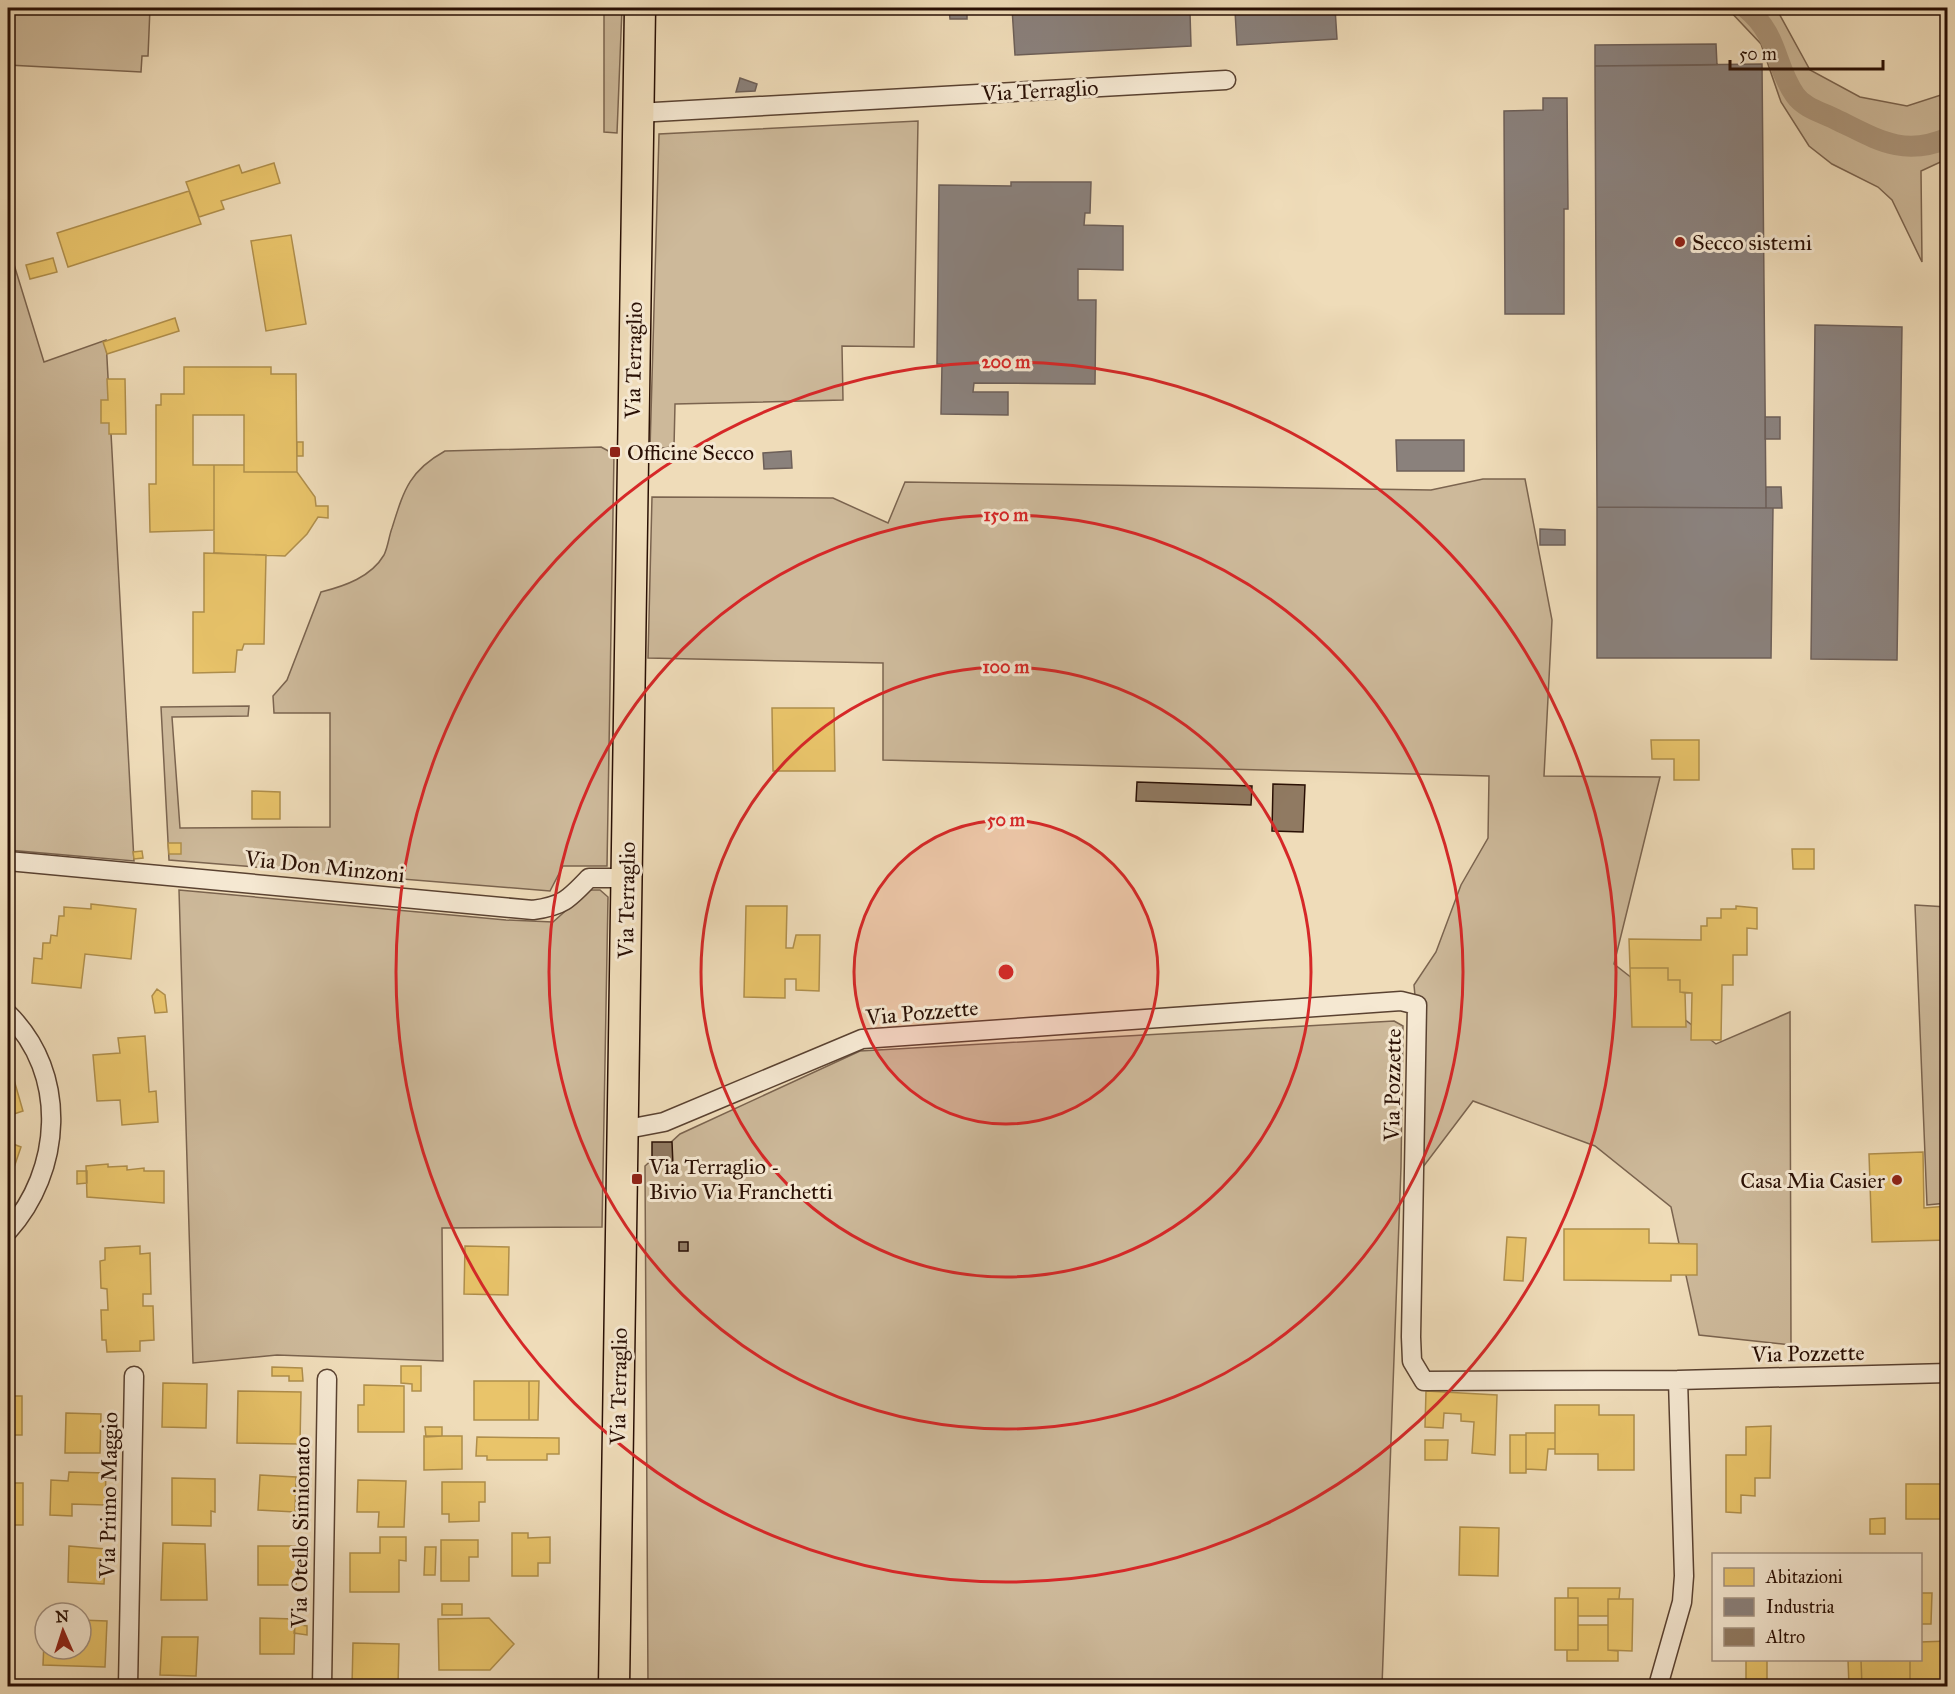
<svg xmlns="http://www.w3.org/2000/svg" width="1955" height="1694" font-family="'IM FELL Great Primer',serif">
  <rect width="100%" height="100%" fill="#efdcb9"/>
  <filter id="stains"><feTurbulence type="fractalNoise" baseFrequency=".00333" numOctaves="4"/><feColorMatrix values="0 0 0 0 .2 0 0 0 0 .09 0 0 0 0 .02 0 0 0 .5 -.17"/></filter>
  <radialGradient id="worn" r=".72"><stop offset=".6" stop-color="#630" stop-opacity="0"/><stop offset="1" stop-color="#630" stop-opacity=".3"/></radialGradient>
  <path fill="#cdb99a" stroke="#7b644f" stroke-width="1.5" d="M8,8H150L148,56H142L141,72L8,65Z
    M604,8H622L617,133L604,132Z
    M1727,8H1776L1810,70L1860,97L1907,106L1947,93V159L1921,171L1922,262L1892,200L1878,187L1832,164L1809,146L1781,102L1761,44Z
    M918,121L914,347L842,346L843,400L675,404L674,447L650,449L659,134Z
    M8,245L44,362L106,340L134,861L8,850Z
    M601,447L614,454L607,866H563L550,891L169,860L161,707L249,706L248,716L172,717L180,828L330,827V713H274L273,696L287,680L321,592C345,586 371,577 384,555C388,547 389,536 392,528C404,490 409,471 445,451Z
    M1483,479H1525L1552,620L1544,776L1660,777L1614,964L1716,1044L1790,1012L1791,1345L1699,1335L1671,1207L1595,1146L1473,1101L1417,1175L1420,1050L1414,985L1436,952L1461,885L1488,838L1489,776L883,760V663L648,658L652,497L833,498L888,523L905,482L1431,490Z
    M179,890L506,920L553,922L589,890H600L608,897L602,1227L442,1228L443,1361L277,1355L193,1363Z
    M1915,905L1947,907V1203L1927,1205Z
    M1394,1021L1403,1026L1401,1167L1382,1686H648L645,1166L680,1134L860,1051Z"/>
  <path fill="#e9c46a" stroke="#af8e4b" stroke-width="1.5" d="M274,163L280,183L221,201L224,209L199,217L186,182L239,165L242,173Z
    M189,191L201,224L68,267L57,233Z
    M291,235L306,324L266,331L251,241Z
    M53,258L57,272L30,279L26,265Z
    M175,318L179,331L107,354L103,342Z
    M184,367H271V374H296L297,472H244V415H193V465H214V530L150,532L149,484H156V405H161V394H184Z
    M107,379H125L126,434H109V423H101V400H108Z
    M297,442H303V456H297Z
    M214,465H244V472H297L315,497L316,506H328V518L318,517L307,534L285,556L214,553Z
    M204,553L266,555L264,644H244L242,650H237L235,672L193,673V612H204Z
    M772,708H834L835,771H773Z
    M1651,740H1699V780H1674V759H1652Z
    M252,791L280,792V819H252Z
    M168,843H181V854H169Z
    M1792,849H1814V869H1793Z
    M142,851L143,858L134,859L133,852Z
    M91,904L136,909L131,959L85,954L81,988L32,983L34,958L42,959L43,943H50L51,935L57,936L59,916H64V907L91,909Z
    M746,906H787L786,948H793L796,935H820L819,991L796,990V979H785V998L744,997Z
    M1736,906L1757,908V929L1747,928V955H1733V985H1722L1721,1040H1691L1692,993L1680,992V980H1668V968H1630L1629,939L1701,940V926H1707V918H1721V909H1736Z
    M1630,968H1668V980H1680V992L1685,993L1686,1027H1632Z
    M157,989L165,995L167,1012L155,1013L152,996Z
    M145,1036L149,1092L156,1091L158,1122L122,1125L120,1100L97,1101L93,1055L120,1053L118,1038Z
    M10,1066L23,1111L8,1116V1067Z
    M8,1142L21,1147L8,1185Z
    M1923,1152L1924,1208L1948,1206V1240L1872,1242L1869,1154Z
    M108,1164V1167L127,1166V1170L144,1168V1171H164V1203L87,1197L86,1166Z
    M77,1171H87V1183L77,1184Z
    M1564,1229H1649V1243L1697,1244V1275H1671V1281L1564,1280Z
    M1507,1237L1526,1238L1523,1281L1504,1280Z
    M140,1246V1254L150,1253L151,1294H143V1306H153L154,1340L140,1341V1351L107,1352L106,1340H102L101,1310H108L107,1289L101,1288L100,1261L105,1260V1248Z
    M465,1246L509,1247L508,1295L464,1294Z
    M8,1294L9,1348H8Z
    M401,1366H421V1391H412V1384L401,1383Z
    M272,1367L302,1368L303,1381H289V1376H272Z
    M474,1381H529V1420H474Z
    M529,1381H539L538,1420H529Z
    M163,1383L207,1384L206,1428L162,1427Z
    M364,1385L404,1386V1432H358V1405H364Z
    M238,1391L301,1392L300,1444L237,1443Z
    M1426,1391L1497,1395L1495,1455L1472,1453L1474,1422L1461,1421V1414L1444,1413L1443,1428L1425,1427Z
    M8,1396H22V1435H8Z
    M1555,1405H1599V1415H1634V1470H1598V1454H1555Z
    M66,1413L101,1414L100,1453H65Z
    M1771,1426L1770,1478H1755V1496L1741,1495V1513L1726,1512V1455H1746V1427Z
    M425,1427H442V1436L426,1437Z
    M1526,1433H1555V1449H1548L1546,1470L1526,1469Z
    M1510,1435H1526V1473H1510Z
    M424,1436H462V1469L424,1470Z
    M477,1437L559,1438V1454H547V1460H487V1456H476Z
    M1425,1440H1448L1447,1460H1425Z
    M69,1472L106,1473L105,1505L72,1504V1516L50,1515L51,1480L68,1481Z
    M260,1475L296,1477L295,1512L258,1510Z
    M172,1478L215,1479V1512L211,1511V1526L172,1525Z
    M358,1480L406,1481L404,1527H378L379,1512H357Z
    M442,1482H485V1502H479V1521L449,1522V1514H442Z
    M8,1483H23V1525H8Z
    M1906,1484H1948V1519H1906Z
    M1885,1518V1534H1870V1519Z
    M1460,1527L1499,1528L1498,1576L1459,1575Z
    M512,1533H528V1538L550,1537V1563H538V1576H512Z
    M380,1537H406V1561L399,1560V1592H350V1553H380Z
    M441,1540H478V1557H469V1581H441Z
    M163,1543L205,1544L207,1600H161Z
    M69,1546L106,1549L104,1584L68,1582Z
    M258,1546H297L296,1585H258Z
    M425,1547H436L435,1575H424Z
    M1568,1588H1620L1619,1599H1608V1616H1578V1598H1568Z
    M1920,1593H1932L1931,1624H1920Z
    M1555,1598H1578V1650H1555Z
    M1608,1599H1633L1632,1651L1608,1650Z
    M442,1604H462V1615H442Z
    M45,1618V1649H81V1620L107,1621L105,1667L43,1665Z
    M260,1618L295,1619L294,1654H260Z
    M489,1618L514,1644L490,1670H439L438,1619Z
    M295,1624L307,1626V1635L294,1633Z
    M8,1625H10L9,1674H8Z
    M1578,1625H1608V1650L1618,1651V1661H1567V1650H1578Z
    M162,1637H198L196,1676L160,1675Z
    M1948,1641V1686L1910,1684V1660H1920V1642Z
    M353,1643L399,1644L398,1686H352Z
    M1746,1660H1767V1680H1746Z
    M1848,1660H1861L1862,1686H1849Z
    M1861,1660H1910V1684L1862,1686Z"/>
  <path fill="#8a817c" stroke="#6d5f58" stroke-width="1.5" d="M940,8H967V19H950L949,9Z
    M1012,8H1335L1337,39L1237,45L1235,11L1190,13L1191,46L1015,55Z
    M1716,44L1717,65L1595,66V45Z
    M1762,64L1766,508L1597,507L1595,66Z
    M740,78L757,84L755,91L736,92Z
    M1543,98H1567L1568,209H1564V314H1505L1504,111L1543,110Z
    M1011,182H1091L1090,213H1085L1084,225L1123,226V270L1078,269V300H1096L1095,384L974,383L973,392H1008V415L941,414L942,364H937L939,185L1011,186Z
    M1815,325L1902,327L1897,660L1811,659Z
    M1765,417H1780V439H1765Z
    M1396,440H1464V471H1397Z
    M791,451L792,468L764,469L763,453Z
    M1766,487H1781L1782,508H1766Z
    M1597,507L1773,508L1771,658H1597Z
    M1540,529L1565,530V545H1540Z"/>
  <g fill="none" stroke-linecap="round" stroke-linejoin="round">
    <path stroke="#ac967b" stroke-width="21" d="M1746,8C1779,35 1774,65 1795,95C1804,108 1821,112 1835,119C1875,138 1902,158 1948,138"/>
  </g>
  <path fill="#907a62" stroke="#290f04" stroke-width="1.5" d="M1137,782L1252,786L1251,805L1136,801Z
    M1273,784L1305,785L1303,832L1272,831Z
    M652,1142H672L673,1166H652Z
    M679,1242H688V1251H679Z"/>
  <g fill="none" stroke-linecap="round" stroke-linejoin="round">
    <defs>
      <path id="street" d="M637,113L1226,80
        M8,861L533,910C563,906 569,899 589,878H626
        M8,1014C69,1074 62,1171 8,1231
        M622,1130L664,1122L862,1039L1401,1001L1417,1005L1411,1337L1412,1361L1424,1381L1678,1380L1948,1373
        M128,1686L134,1376
        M322,1686L327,1379
        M1658,1686L1682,1602L1684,1576L1678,1380"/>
      <path id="primary" d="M614,1686L640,8"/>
    </defs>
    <use href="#street" stroke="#5a4231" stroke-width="21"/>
    <use href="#primary" stroke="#290f04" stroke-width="33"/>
    <use href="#street" stroke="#f5e8d2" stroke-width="18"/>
    <use href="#primary" stroke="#efdcb9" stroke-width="30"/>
  </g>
  <circle cx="1006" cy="972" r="152" fill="#d62828" fill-opacity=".12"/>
  <g fill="none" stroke="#d62828" stroke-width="3">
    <circle cx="1006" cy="972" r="152"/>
    <circle cx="1006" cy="972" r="305"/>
    <circle cx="1006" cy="972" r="457"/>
    <circle cx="1006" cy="972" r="610"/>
  </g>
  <g fill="#8f2418" stroke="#f5e8d2" stroke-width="2">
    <circle cx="1680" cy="242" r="6"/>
    <rect x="609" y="446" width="12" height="12" rx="3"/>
    <rect x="631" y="1173" width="12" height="12" rx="3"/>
    <circle cx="1897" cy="1180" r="6"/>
  </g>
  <g text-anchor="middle" stroke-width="6" stroke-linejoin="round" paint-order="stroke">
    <g font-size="22" fill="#290f04" stroke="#f5e8d2">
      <text transform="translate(1040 90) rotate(-3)" y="8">Via Terraglio</text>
      <text transform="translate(633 360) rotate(-89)" y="8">Via Terraglio</text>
      <text transform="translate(325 866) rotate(6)" y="8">Via Don Minzoni</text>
      <text transform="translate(626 900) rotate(-89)" y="8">Via Terraglio</text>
      <text transform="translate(922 1012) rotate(-5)" y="8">Via Pozzette</text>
      <text transform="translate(1392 1085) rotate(-89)" y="8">Via Pozzette</text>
      <text transform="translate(1808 1353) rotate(-1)" y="8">Via Pozzette</text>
      <text transform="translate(618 1386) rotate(-89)" y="8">Via Terraglio</text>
      <text transform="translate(108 1495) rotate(-89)" y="8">Via Primo Maggio</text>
      <text transform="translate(300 1532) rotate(-89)" y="8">Via Otello Simionato</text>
    </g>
    <g font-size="22" fill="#290f04" stroke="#f5e8d2" text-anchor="start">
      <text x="1692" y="250">Secco sistemi</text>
      <text x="627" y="460">Officine Secco</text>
      <text x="649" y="1174">Via Terraglio -<tspan x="649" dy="25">Bivio Via Franchetti</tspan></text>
      <text x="1885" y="1188" text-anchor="end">Casa Mia Casier</text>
    </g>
  </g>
  <circle cx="1006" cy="972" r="9" fill="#d62828" stroke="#f5e8d2" stroke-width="3"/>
  <g font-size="18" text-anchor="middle" font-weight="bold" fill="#d62828" stroke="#f5e8d2" stroke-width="6" stroke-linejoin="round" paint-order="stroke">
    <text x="1006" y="368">200 m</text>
    <text x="1006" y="521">150 m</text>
    <text x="1006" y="673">100 m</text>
    <text x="1006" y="826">50 m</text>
  </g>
  <rect width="1955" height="1694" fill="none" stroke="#efdcb9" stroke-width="30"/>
  <rect x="9" y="9" width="1937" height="1676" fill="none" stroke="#290f04" stroke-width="3"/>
  <rect x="15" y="15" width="1925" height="1664" fill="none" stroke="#290f04" stroke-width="1.5"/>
  <rect x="1712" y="1553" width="210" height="108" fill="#f5e8d2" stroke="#a39180" stroke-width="1.5"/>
  <rect x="1724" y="1568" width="30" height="18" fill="#e9c46a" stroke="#a39180" stroke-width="1.5"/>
  <text x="1766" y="1583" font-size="18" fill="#290f04">Abitazioni</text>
  <rect x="1724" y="1598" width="30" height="18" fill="#8a817c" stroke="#a39180" stroke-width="1.5"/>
  <text x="1766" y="1613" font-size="18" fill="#290f04">Industria</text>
  <rect x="1724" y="1628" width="30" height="18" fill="#907a62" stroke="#a39180" stroke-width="1.5"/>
  <text x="1766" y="1643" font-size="18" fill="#290f04">Altro</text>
  <g transform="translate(63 1631) rotate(357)"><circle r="28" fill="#f5e8d2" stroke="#a39180" stroke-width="1.5"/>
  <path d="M0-4.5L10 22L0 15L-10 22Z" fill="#8f2418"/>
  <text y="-9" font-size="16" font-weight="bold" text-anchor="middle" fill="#290f04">N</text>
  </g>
  <path d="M1730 60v9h153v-9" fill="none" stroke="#290f04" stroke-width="3"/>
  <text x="1739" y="60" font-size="18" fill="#290f04" stroke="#f5e8d2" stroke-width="4.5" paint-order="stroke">50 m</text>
  <rect width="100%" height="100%" filter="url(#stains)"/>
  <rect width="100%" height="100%" fill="url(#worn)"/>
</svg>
